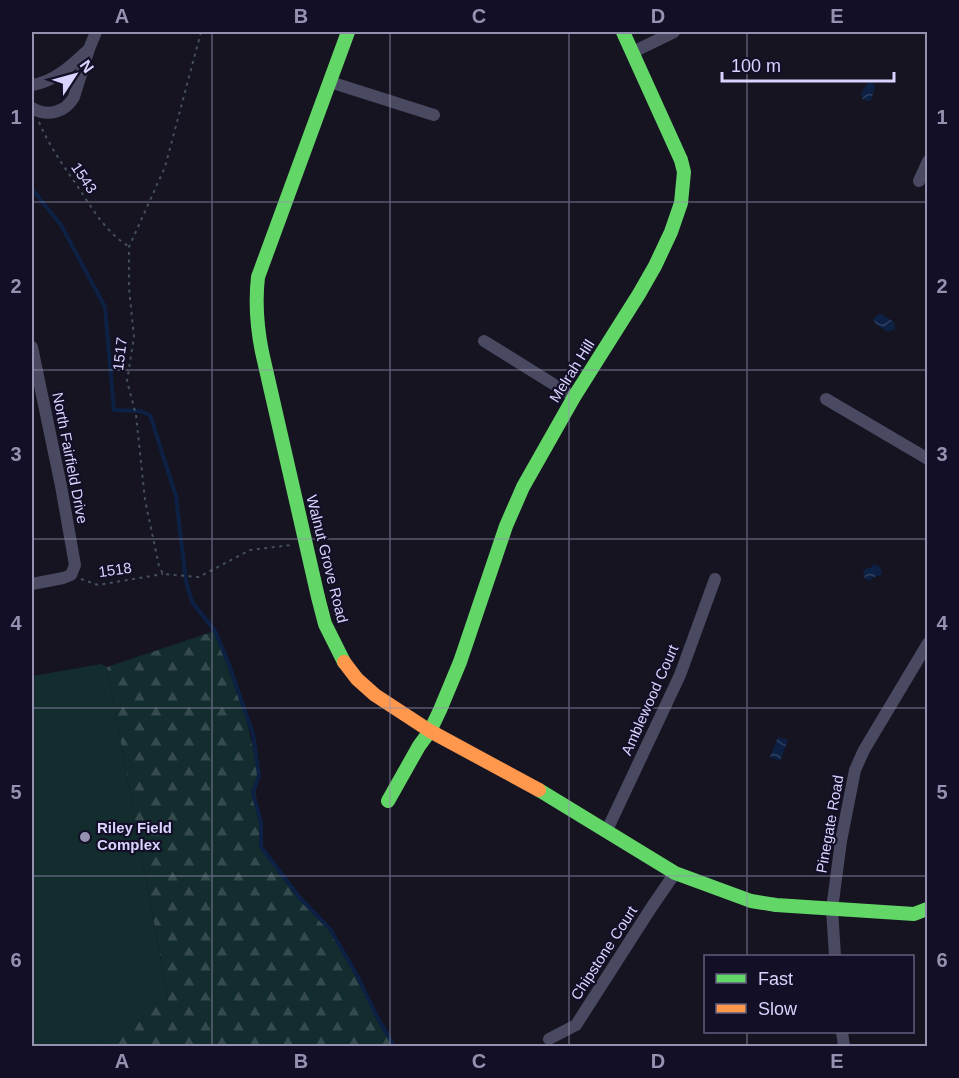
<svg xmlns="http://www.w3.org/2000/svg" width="959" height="1078" font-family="Arial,sans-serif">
  <defs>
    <pattern id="forest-firs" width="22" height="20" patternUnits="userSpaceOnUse" patternTransform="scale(1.5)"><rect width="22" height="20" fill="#132c2d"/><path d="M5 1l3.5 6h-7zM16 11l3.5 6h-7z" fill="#354a4c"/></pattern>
    <pattern id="water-waves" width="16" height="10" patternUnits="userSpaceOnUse" patternTransform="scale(1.5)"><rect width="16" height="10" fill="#0d2144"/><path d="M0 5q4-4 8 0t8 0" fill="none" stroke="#304060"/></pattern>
  </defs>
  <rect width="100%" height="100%" fill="#161421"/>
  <path fill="#132c2d" d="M101,664L107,667L168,999L120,1034L91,1046H32V676Z"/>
  <path fill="url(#forest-firs)" d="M215,631L242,701L259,775L255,786L262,847L282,876L300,898L330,929L358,977L375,1013L394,1046H91L120,1034L168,998L107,667Z"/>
  <path fill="url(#water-waves)" d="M868,82L873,83L875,87L871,100L867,101L863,99L861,94Z
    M878,314H881L894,322L895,329L888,332L876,324L873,319Z
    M873,565H877C881,568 883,570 881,575L874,577L869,581L865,579L863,571L867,568H870Z
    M778,737L788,740L780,761L770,757Z"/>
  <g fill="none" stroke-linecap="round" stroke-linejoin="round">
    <path stroke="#0d2144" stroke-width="4" d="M32,189L61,225L105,307L114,410L140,411L150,415L176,496L186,582L192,602L215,631L228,662L253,734L259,775L253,793L261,823V847L300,898L330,929L358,977L375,1013L394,1046"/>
    <path stroke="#44505f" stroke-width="2" stroke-dasharray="3 4.5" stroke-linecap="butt" d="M201,32L165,167L129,247V288L134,337L127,381L136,415L145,500L159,566L163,574L199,577L250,550L291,545
      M39,122C49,146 65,168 80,190C93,210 107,233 128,246
      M81,579L98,585L163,574"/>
    <path stroke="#4a4962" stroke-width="12" d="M633,52L674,32
      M330,82L434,115
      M32,85C54,82 72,65 88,50
      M32,108C47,117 65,113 74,97L89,49L96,32
      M919,181L928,161
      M484,341L574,397
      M32,347L61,486L75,565L71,575L63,578L32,584
      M826,399L928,459
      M607,830L680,675L715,579
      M835,956L832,909L841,841L855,770L864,750L928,643
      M842,1032L844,1046
      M549,1039L576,1025L651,908L675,873"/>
    <path stroke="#63d668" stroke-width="14" d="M344,662L325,624L318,597L262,352C257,327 255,303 258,277L348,32
      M539,790L675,873L751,901L776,905L914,914L927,909
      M388,801L419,746L430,731L440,710L460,662L506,526L523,487L574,397L639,294L655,266L671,232L681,203L684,172L681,160L623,32"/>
    <path stroke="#ff974d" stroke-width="14" d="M344,662L357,679L375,695L430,731L539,790"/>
  </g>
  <path fill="none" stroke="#9591b1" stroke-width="1.5" stroke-opacity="0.55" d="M212,32V1046M390,32V1046M569,32V1046M747,32V956M32,202H928M32,370H928M32,539H928M32,708H928M32,876H928M747,1032V1046"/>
  <circle fill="#9591b1" stroke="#130f26" stroke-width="2" cx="85" cy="837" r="6"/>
  <g text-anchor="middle" stroke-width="4.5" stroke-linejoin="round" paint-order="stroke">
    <g font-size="15" fill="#d9d4ff" stroke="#130f26">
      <text transform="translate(84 178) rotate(56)" y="5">1543</text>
      <text transform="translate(120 354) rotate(-83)" y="5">1517</text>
      <text transform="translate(572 371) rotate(-58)" y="5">Melrah Hill</text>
      <text transform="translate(70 458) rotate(79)" y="5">North Fairfield Drive</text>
      <text transform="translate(327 559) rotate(76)" y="5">Walnut Grove Road</text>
      <text transform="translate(115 570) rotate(-8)" y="5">1518</text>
      <text transform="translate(650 700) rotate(-66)" y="5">Amblewood Court</text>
      <text transform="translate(830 824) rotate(-80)" y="5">Pinegate Road</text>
      <text transform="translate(604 953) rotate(-57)" y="5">Chipstone Court</text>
    </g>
    <g font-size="15" font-weight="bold" fill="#d9d4ff" stroke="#130f26" text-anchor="start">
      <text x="97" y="833">Riley Field<tspan x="97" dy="17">Complex</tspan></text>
    </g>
  </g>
  <rect width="959" height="1078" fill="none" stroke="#130f26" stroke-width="66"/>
  <rect x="704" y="955" width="210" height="78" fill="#130f26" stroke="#625e7d" stroke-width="1.5"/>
  <rect x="716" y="974" width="30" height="9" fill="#63d668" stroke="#625e7d" stroke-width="1.5"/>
  <text x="758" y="985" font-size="18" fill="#d9d4ff">Fast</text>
  <rect x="716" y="1004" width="30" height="9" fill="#ff974d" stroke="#625e7d" stroke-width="1.5"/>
  <text x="758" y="1015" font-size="18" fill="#d9d4ff">Slow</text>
  <g transform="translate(75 75) rotate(54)" stroke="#130f26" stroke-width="4.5" paint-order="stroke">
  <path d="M0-4.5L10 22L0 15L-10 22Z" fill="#d9d4ff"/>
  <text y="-9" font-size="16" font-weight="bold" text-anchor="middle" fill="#d9d4ff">N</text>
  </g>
  <path d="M722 72v9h172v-9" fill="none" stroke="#d9d4ff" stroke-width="3"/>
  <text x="731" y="72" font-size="18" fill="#d9d4ff" stroke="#130f26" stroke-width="4.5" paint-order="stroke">100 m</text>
  <rect x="33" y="33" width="893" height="1012" fill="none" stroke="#9591b1" stroke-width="2"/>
  <g font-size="20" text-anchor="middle" font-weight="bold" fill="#9591b1">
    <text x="122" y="23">A</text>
    <text x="301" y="23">B</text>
    <text x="479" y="23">C</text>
    <text x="658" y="23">D</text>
    <text x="837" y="23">E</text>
    <text x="16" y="124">1</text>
    <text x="942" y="124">1</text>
    <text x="16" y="293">2</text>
    <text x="942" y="293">2</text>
    <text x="16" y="461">3</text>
    <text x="942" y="461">3</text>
    <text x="16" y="630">4</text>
    <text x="942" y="630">4</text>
    <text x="16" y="799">5</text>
    <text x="942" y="799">5</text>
    <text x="16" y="967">6</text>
    <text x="942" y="967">6</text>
    <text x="122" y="1068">A</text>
    <text x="301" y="1068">B</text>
    <text x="479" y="1068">C</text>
    <text x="658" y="1068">D</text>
    <text x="837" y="1068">E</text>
  </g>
</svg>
